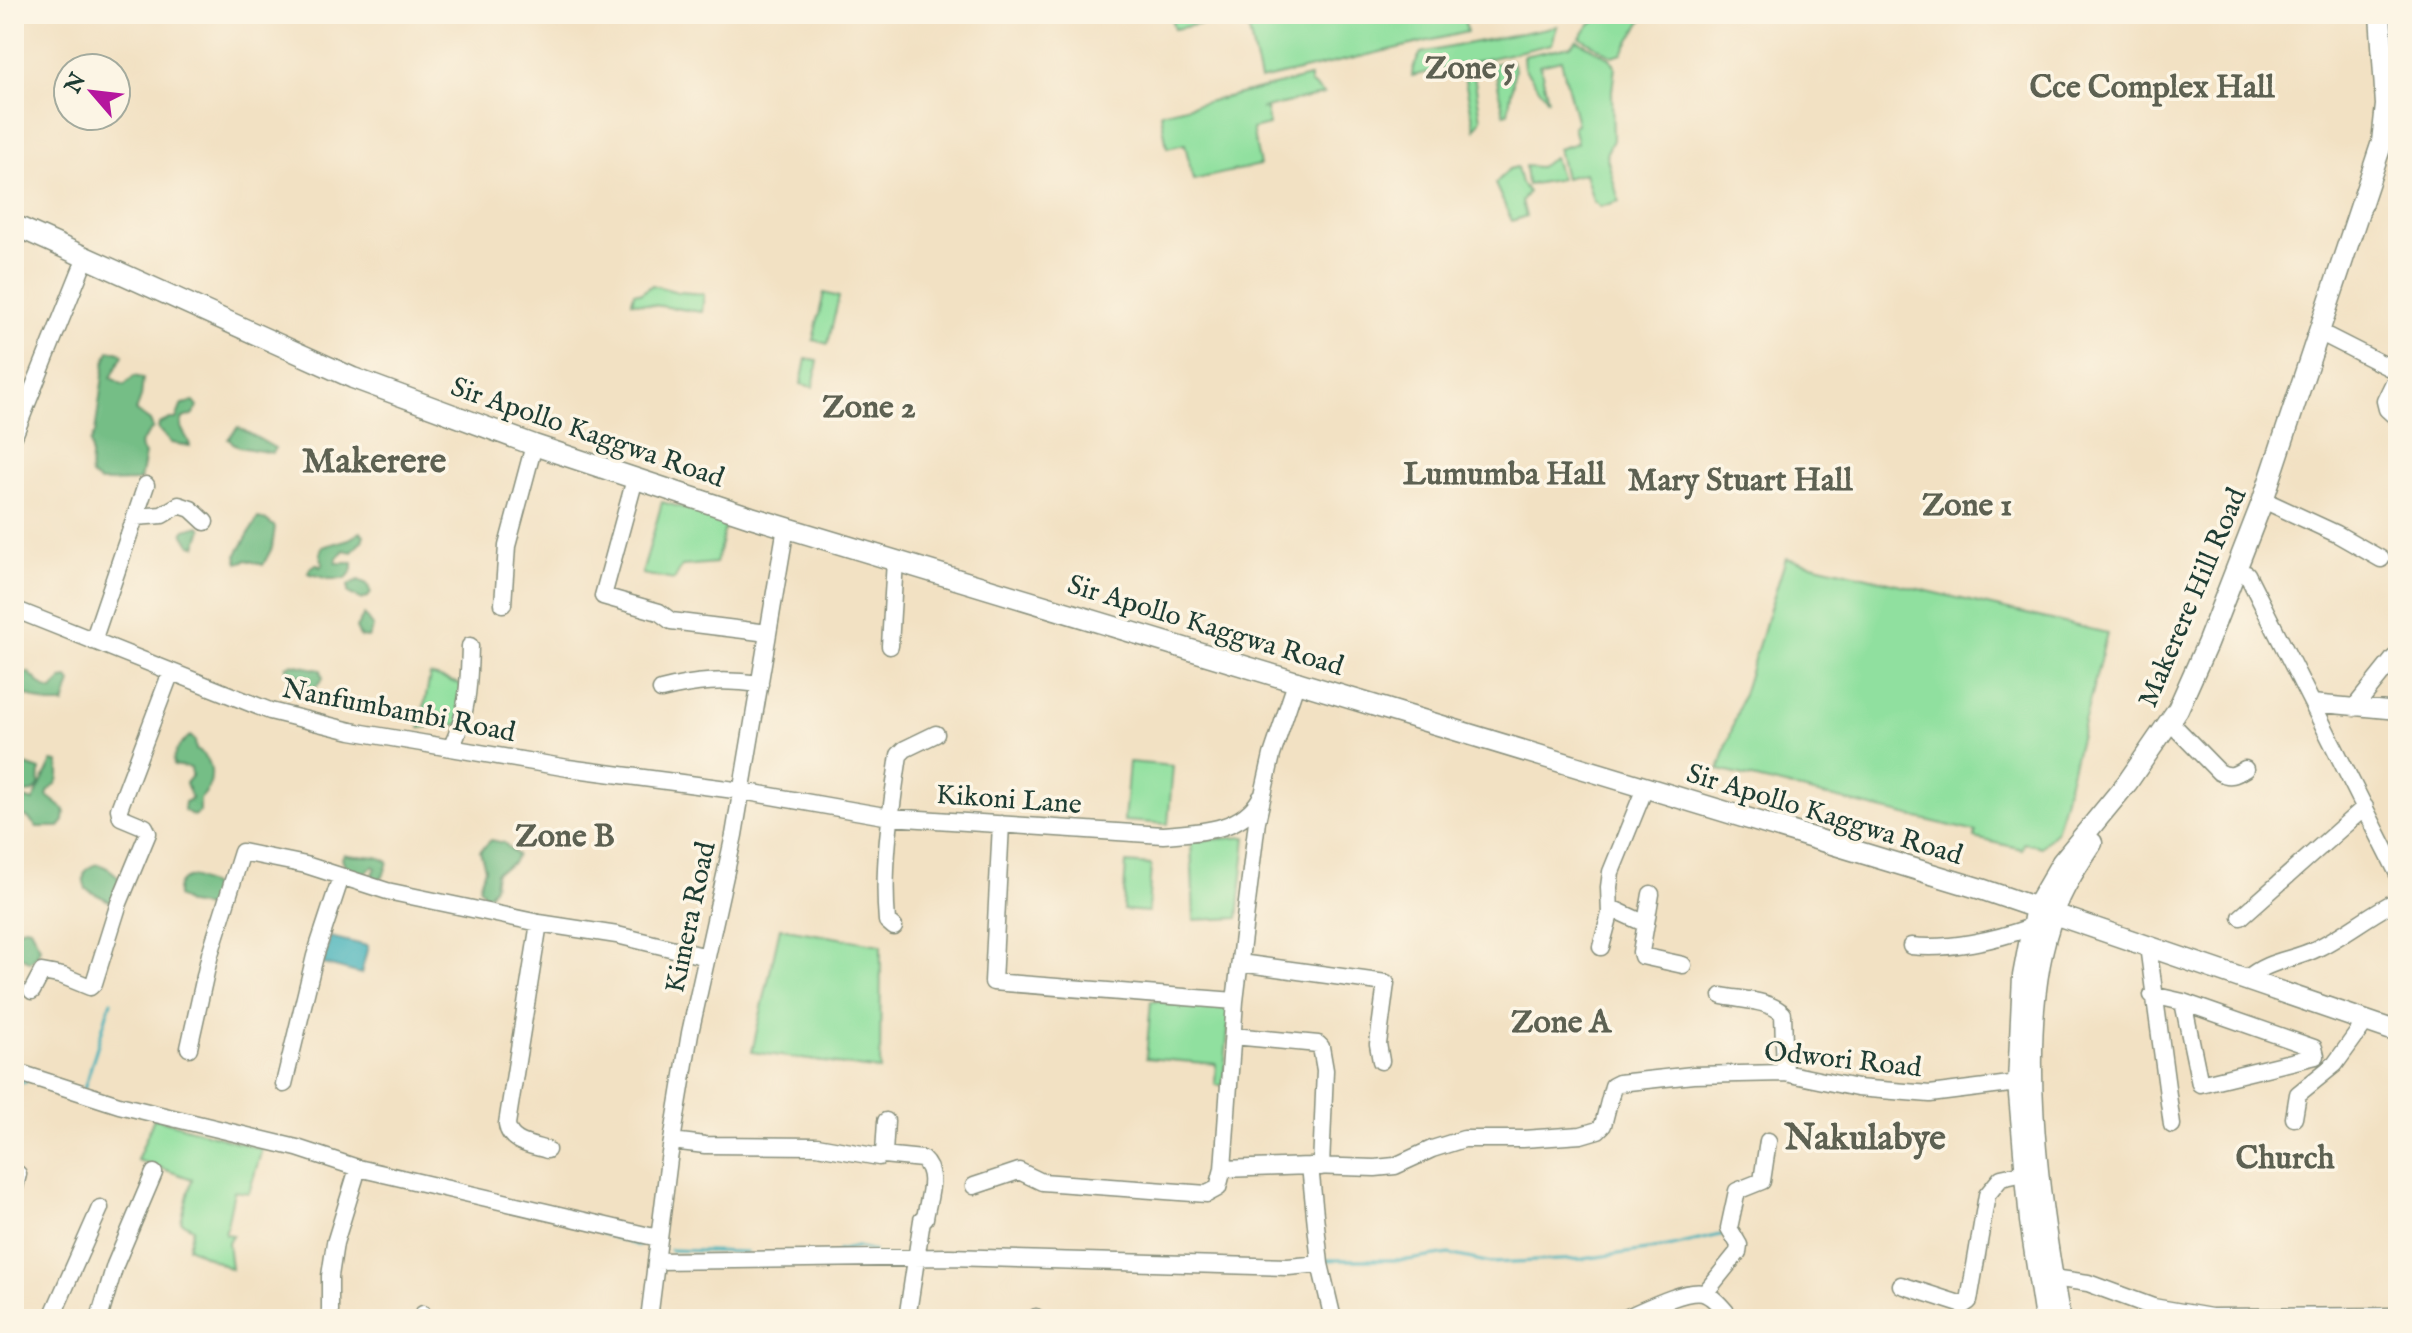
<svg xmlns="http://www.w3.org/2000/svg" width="2412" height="1333" font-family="'IM FELL English',serif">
  <rect width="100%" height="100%" fill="#fcf5e5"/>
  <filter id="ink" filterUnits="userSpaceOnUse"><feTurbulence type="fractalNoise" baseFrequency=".0125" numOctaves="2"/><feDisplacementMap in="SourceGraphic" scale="16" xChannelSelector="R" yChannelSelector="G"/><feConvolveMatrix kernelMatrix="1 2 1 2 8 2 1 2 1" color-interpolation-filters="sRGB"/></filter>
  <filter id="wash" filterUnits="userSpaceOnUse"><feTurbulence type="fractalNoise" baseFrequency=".006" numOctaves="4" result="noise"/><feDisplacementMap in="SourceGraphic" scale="32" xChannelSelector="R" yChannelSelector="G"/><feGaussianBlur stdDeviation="1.8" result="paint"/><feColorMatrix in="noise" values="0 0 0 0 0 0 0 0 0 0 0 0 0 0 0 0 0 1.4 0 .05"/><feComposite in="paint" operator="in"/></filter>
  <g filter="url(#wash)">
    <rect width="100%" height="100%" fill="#f2e1c3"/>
    <path fill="#90e09f" stroke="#588e6a" stroke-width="2" d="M1170,14H1226L1227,19L1174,29Z
      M1245,14H1463L1467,32L1260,80Z
      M1611,14H1646L1622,53L1613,56L1580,37L1591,23Z
      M1557,26L1552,44L1412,76L1413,67L1421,53Z
      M1577,40L1609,57L1615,66L1612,91L1613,140L1606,154L1619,201L1600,207L1593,201L1585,173L1565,178L1558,149L1577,143L1573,126L1577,124L1561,60L1540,65L1548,100L1524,68L1523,56L1570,46Z
      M1511,60L1515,69L1508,113L1504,114L1495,70L1474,75L1481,119L1475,129L1463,71Z
      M1310,77V83L1324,94L1261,109H1266L1269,125L1252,129L1260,165L1193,180L1185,144L1167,148L1161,113Z
      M1554,158L1561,179L1527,185L1525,166L1539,167Z
      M1517,167L1521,183L1528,192L1522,202L1526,216L1512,221L1495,184L1509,169Z
      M652,285L678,292L704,294L702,312L632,302L634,292L641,293Z
      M824,293L839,297L828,344L813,340Z
      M806,359L818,361L813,387L801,384Z
      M662,502L727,520L716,563L682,566L674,580L642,574Z
      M1786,558L2107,633L2056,832L2041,847L2024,843L2022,849L1975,838L1976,832L1719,770Z
      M430,675L463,685L461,724L420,728Z
      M1129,762L1173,766L1168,824L1124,821Z
      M1246,837L1238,918L1194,920L1191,841Z
      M1126,863L1151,865L1148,912L1123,910Z
      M780,928L881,945L880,1070L752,1052Z
      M1151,1001L1230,1008L1223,1085H1215L1216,1064L1146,1058Z
      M154,1118L262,1149L249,1193L234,1191L225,1234L233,1235L228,1242L231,1269L188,1247L193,1228L181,1222L192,1179L137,1160Z"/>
    <path fill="#74be86" stroke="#4a7e5d" stroke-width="2" d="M109,351H118L123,355L111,378L124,385L134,376L143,378L141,397L136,411L150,421L153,428L140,443L141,450L145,454L140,480L138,481L100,482L91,476C89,464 93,454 90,443L95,433L105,361Z
      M194,402L198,407L192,415L183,418C177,431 188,434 190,446L171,443L158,429L159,424L170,419H176L182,404Z
      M238,427L275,448L272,453L239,447L228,439Z
      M258,518L266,520L275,527L272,548L263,565L247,560L238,563L236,556Z
      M199,526L202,529L196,546L191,545L183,534L184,530Z
      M361,532L364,535L362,541L352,552L344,550L337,558L336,563H353V569L346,579H328L308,573L310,568L317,564L320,567L323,564L320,554L322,547L349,539Z
      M358,580L367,584L371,593L368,597L362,600L348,593V585Z
      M364,615L373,627L368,638L360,637L356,628Z
      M292,664L321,670L323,679L314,689L301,685L299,675H289L286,671V666Z
      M28,672L45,688L52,690L62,679L68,678L71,682L64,704H48L19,692L24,674Z
      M190,736L195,740L196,750C216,759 215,785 200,799V812L194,816L184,810L185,802L192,799L186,783L192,776L191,768L174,765C171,755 181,742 190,736Z
      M14,761L40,770L39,786L34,792L14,794Z
      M52,761L58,762C60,776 61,782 49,790L47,796L65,810L64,821L59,827H37L27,817L19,815L14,799L16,795L33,801Z
      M491,840L504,843L517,855L513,863L496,872L494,887L487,897L479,887L485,868L480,851Z
      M344,854C358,859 373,852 388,862L383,877L376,882L372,876L376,868L373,866L362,876L347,871L342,858Z
      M98,864C112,869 117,874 124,887L111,902L86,889C81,876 84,867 98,864Z
      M192,877L211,885L216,892L214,903L207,907L188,904L177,896C176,885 180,879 192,877Z
      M24,927L30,928L40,947L37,956L29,962L14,952V931Z"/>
    <path fill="#3fb0b9" stroke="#2f7676" stroke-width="2" d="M330,937L368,946L361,974L323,964Z"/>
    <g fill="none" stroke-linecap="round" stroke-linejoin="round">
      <path stroke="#3fb0b9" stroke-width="3" d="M14,1081L26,1082
        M84,1089L111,1001
        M601,1233L639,1246
        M670,1250L747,1252
        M838,1251L857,1247L873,1251
        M1324,1260H1408L1449,1254L1491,1263L1583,1259L1668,1247L1725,1234"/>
    </g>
  </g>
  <g filter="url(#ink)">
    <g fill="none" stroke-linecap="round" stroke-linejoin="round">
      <defs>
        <path id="minor" d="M2384,131L2398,139
          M2327,336L2394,370L2396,378L2385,401L2387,409L2398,419
          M14,436L86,257
          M635,479L603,596L659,612L671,621L768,633
          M2272,504L2337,534L2381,559
          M135,517L162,515L179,505L191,509L205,522
          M2247,574L2398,874
          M503,604L507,546L534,445
          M14,609L270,711L351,731L568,768L742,791L890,817L1163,835C1198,832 1242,832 1261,797
          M93,641L146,485
          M890,646L895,560
          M661,690C696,681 724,679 760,684
          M2312,703L2398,711
          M2354,708L2394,658
          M2176,728L2219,772C2230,778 2235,775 2245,769
          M451,748C468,713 469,684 470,646
          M1001,824L993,982L1235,1001
          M1651,894L1641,952L1642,956L1683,965
          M1611,908L1646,924
          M2241,917L2365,807
          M539,923L507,1124C509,1143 531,1145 547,1150
          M894,927L887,921C882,866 891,810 899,755L905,749L936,734
          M1911,946C1950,950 1995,940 2031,927
          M2148,946L2172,1125
          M1601,947L1610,914L1609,887L1611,872L1645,788
          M1240,963L1386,983L1378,1044L1381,1061
          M2245,980C2271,958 2291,962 2318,948C2346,934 2370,914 2398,900
          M32,991L42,972L63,976L90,987L94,983L119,903L148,833L145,827L121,817L119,809L171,672
          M2152,995L2183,1002L2314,1048L2316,1056L2200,1084L2183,1002
          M1722,996C1741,1000 1770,1000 1783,1014L1785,1073
          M1233,1036L1318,1044L1321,1047L1325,1070L1321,1167
          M189,1048L210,954L242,852L306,865L387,891L539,923L617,935L707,957
          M14,1071L119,1105L297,1148L358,1168L658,1238
          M284,1084L315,956L341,877
          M2294,1118L2298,1094L2335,1064L2366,1021
          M672,1141L705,1145L817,1146L879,1157L884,1153L886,1121
          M883,1155L922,1159C939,1174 928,1198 925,1218L922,1220L907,1319
          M1310,1166L1320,1264L1333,1319
          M1223,1169L1310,1166L1375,1168L1395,1166L1432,1149L1464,1139H1523L1581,1135L1598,1130L1603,1125L1613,1086L1619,1083L1693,1075L1785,1073L1857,1088L1930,1094L2018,1083
          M974,1186L1019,1171L1042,1182L1207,1194L1218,1188L1223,1169L1235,1001L1257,821L1272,755L1297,680
          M14,1191L18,1174
          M656,1261L949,1257L1288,1267L1320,1264
          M2053,1278L2088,1283L2153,1307L2211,1317L2398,1316
          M1901,1285L1963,1305L1969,1301L1987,1195L2001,1178L2024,1173
          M1705,1293L1738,1252L1739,1245L1729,1228L1737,1191L1762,1181L1768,1141
          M51,1319L100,1208
          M99,1319L115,1265L154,1173
          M330,1319V1276L335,1243L355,1178
          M421,1319L423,1314
          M649,1319L669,1159L690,1033L734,835L786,527
          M1036,1319V1317
          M1623,1319C1642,1311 1684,1289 1703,1293C1714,1296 1725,1311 1732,1319"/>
        <path id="major" d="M14,225L353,378L534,445L751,517L1981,889L2398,1032
          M2045,1319L2030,1221L2018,1083L2023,976L2036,907L2062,862L2127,783L2178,709L2207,644L2263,500L2382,142L2386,105L2380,14
          M2060,1319C2039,1205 2012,1022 2054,912C2063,887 2077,866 2092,843"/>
      </defs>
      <use href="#minor" stroke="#888f7c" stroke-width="19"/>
      <use href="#major" stroke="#888f7c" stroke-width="23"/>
      <use href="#minor" stroke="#fff" stroke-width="16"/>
      <use href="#major" stroke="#fff" stroke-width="20"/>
    </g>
  </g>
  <g text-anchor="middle" stroke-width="7" stroke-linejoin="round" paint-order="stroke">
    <g font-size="28" fill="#1f3d34" stroke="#fcf5e5">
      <text transform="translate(588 431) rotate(19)" y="10">Sir Apollo Kaggwa Road</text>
      <text transform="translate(2191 597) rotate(-67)" y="10">Makerere Hill Road</text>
      <text transform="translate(1206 624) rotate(17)" y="10">Sir Apollo Kaggwa Road</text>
      <text transform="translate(399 709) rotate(11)" y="10">Nanfumbambi Road</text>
      <text transform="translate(1009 798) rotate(4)" y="10">Kikoni Lane</text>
      <text transform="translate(1825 813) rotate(17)" y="10">Sir Apollo Kaggwa Road</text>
      <text transform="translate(689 917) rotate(-78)" y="10">Kimera Road</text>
      <text transform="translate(1843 1058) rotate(6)" y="10">Odwori Road</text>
    </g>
    <g font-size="32" font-weight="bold" fill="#5d6152" stroke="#fcf5e5">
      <text x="1470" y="78">Zone 5</text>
      <text x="2152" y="97">Cce Complex Hall</text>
      <text x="869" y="417">Zone 2</text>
      <text x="1504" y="484">Lumumba Hall</text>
      <text x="1740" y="490">Mary Stuart Hall</text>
      <text x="1967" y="515">Zone 1</text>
      <text x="565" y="846">Zone B</text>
      <text x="1561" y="1032">Zone A</text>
      <text x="2285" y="1168">Church</text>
    </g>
    <g font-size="36" font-weight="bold" fill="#5d6152" stroke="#fcf5e5">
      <text x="374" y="472">Makerere</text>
      <text x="1865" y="1149">Nakulabye</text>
    </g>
  </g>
  <rect width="2412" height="1333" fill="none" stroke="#fcf5e5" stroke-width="48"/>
  <g transform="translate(92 92) rotate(298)"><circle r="38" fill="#fcf5e5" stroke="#a4ab9e" stroke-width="2"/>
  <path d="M0-6L14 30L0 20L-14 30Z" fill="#b5179e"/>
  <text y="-12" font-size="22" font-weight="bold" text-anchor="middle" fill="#1f3d34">N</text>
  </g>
</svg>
